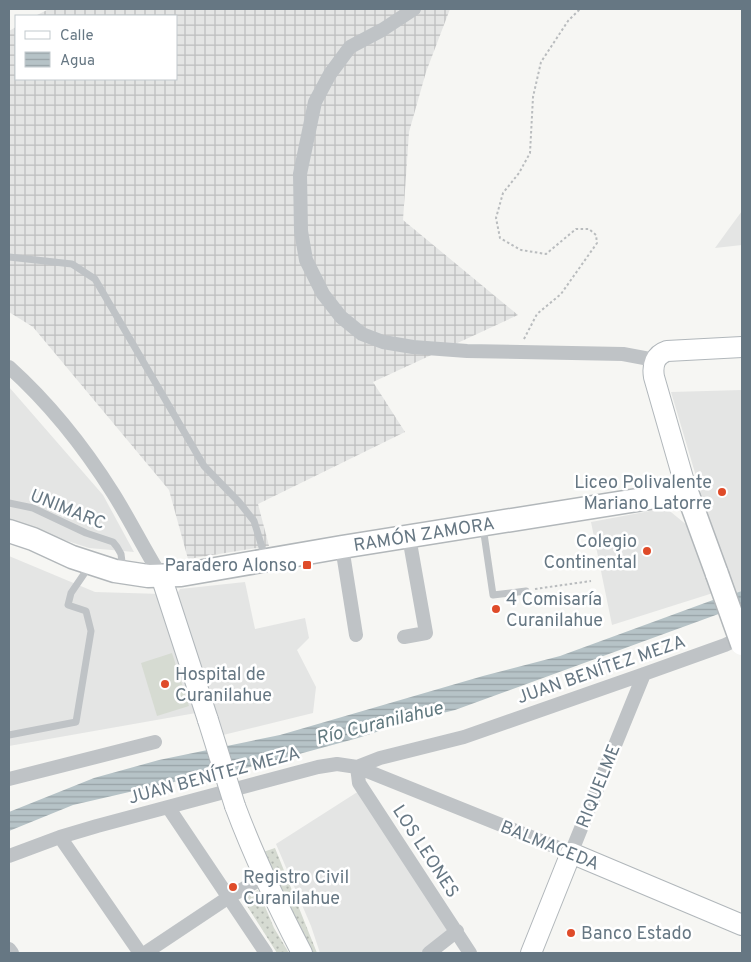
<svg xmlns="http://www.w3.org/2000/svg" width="751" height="962" font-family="Overpass,sans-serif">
  <defs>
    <pattern id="industrial-grid" width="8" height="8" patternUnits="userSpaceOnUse" patternTransform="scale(1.25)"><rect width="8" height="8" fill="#e4e5e4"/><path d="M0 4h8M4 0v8" fill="none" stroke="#bdbebe"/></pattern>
    <pattern id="grass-dots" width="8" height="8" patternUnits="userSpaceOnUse" patternTransform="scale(1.25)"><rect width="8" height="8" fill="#d6dbd2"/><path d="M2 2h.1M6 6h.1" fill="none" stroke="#b1b6b0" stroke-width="1.8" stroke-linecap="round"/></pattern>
    <pattern id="water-rules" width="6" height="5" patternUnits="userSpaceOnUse" patternTransform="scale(1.25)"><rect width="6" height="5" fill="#b6c3c7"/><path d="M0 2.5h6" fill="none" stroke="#98a3a7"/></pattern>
  </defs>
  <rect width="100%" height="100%" fill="#f6f6f3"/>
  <path fill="#e4e5e4" d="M742,211V245L715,248L728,230Z
    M9,387L103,495L134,552L89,548L9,522Z
    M742,390V591L731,594L671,392Z
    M666,508L688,526L713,593L612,625L591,522Z
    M9,556L95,592L162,594L196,713L9,746Z
    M245,582L255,629L305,618L309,638L297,650L316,687L313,713L223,735L175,597L180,589Z
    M359,791L457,934L433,953H320L311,926L276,844Z"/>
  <path fill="url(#industrial-grid)" d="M49,9H450L426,72L409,132L403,220L518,315L373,382L405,432L258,504L269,546L188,559L169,490L33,327L9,312V31L16,27V79H176V16H35Z"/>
  <path fill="url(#grass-dots)" d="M275,848L317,953H299L257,854Z
    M258,890L274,928L289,953H277L242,898Z"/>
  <path fill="#d6dbd2" d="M172,653L189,706L157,716L141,663Z"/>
  <path fill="url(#water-rules)" d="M742,591V608L724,612L455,710L410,721L358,738L255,766L164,784L73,805L9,831V812L94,778L159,760L280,735L483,676L560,656L713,600Z"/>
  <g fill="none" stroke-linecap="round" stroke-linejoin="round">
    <defs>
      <path id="secondary" d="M687,492L654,377C652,365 655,355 667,351L742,347
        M161,576L208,720
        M235,806C254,857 277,905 302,953
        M531,953L571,853L742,925"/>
      <path id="primary" d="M9,531L33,539L72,557L115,571L148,576L181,575L342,547L687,492L717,574"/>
    </defs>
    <use href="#secondary" stroke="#b1b7bb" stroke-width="22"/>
    <use href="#primary" stroke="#b2b7ba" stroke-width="25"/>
    <path stroke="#b9bcbe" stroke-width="2" stroke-dasharray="2.5 2.5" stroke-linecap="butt" d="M524,339L537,314L561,294L597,243L596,235L589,229H576L546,254L521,250L500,238L496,218L503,193L519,173L530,153L533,97L541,62L568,21L580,9
      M535,589L591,581"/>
    <path stroke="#bfc3c6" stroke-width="7" d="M9,257L72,264L95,279L204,466L239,502L254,521L265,557
      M9,503L33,508L86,533L113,542L117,547L121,554L123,570
      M483,527L493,595L526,591
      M9,735L76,722L91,631L86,611L68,605L71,593L84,574"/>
    <path stroke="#bfc3c6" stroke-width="14" d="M414,9L382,30L350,47L330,74L315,102L300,174L301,231L306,260L323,294L341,317L362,334L383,342L413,347L467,351L623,354L655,360
      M9,367C49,403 84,447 113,493C130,520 144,549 161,576
      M342,547L356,635
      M404,637L426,633L409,537
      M357,767L571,853L644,674
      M357,767L359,783L470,953
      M9,779L155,742
      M168,807L266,953
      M60,837L140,953
      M9,856L60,837L97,826L318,767L337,764L357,767L380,758L464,737L644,674L725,645L742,637
      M9,949L12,953
      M145,953L229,897L264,877
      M429,953L457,931"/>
    <use href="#secondary" stroke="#fff" stroke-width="20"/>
    <use href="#primary" stroke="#fff" stroke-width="22"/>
    <defs>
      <path id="secondary-bridge" d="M208,720L235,806"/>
      <path id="primary-bridge" d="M717,574L742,644"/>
    </defs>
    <use href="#secondary-bridge" stroke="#b1b7bb" stroke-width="22" stroke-linecap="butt"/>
    <use href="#primary-bridge" stroke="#b2b7ba" stroke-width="25" stroke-linecap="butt"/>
    <use href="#secondary-bridge" stroke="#fff" stroke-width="20"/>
    <use href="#primary-bridge" stroke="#fff" stroke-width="22"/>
  </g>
  <g fill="#df4b29" stroke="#fff" stroke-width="2">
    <circle cx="722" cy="492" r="5"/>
    <circle cx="647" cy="551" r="5"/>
    <rect x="302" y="560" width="10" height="10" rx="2.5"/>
    <circle cx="496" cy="609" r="5"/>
    <circle cx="165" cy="684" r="5"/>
    <circle cx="233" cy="887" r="5"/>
    <circle cx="571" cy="933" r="5"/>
  </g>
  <g text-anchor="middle" stroke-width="5" stroke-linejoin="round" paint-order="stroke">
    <g font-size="18" fill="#667783" stroke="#fff" text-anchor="start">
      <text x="712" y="488" text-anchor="end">Liceo Polivalente<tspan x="712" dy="21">Mariano Latorre</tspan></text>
      <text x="637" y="547" text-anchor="end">Colegio<tspan x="637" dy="21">Continental</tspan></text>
      <text x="297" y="571" text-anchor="end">Paradero Alonso</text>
      <text x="506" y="605">4 Comisaría<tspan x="506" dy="21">Curanilahue</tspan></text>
      <text x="175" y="680">Hospital de<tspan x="175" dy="21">Curanilahue</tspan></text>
      <text x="243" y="883">Registro Civil<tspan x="243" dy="21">Curanilahue</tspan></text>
      <text x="581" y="939">Banco Estado</text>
    </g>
    <g font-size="18" fill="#667783" stroke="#fff">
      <text transform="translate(68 509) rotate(22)" y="6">UNIMARC</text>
      <text transform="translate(424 534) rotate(-9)" y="6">RAMÓN ZAMORA</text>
      <text transform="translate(601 669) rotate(-19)" y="6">JUAN BENÍTEZ MEZA</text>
      <text transform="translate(214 775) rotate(-15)" y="6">JUAN BENÍTEZ MEZA</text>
      <text transform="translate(598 786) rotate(-68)" y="6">RIQUELME</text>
      <text transform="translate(550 845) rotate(22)" y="6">BALMACEDA</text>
      <text transform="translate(426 851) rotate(57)" y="6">LOS LEONES</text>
    </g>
    <g font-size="19" font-style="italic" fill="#61797f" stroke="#fff">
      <text transform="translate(379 722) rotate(-14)" y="7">Río Curanilahue</text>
    </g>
  </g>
  <rect width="751" height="962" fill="none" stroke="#667783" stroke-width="20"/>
  <rect x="15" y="15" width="162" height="65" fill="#ffffff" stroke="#c2c9cd"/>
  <rect x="25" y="31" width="25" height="8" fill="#ffffff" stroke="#c2c9cd"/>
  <text x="60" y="40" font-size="15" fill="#667783">Calle</text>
  <rect x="25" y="52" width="25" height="15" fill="url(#water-rules)" stroke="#c2c9cd"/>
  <text x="60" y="65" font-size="15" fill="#667783">Agua</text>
</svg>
